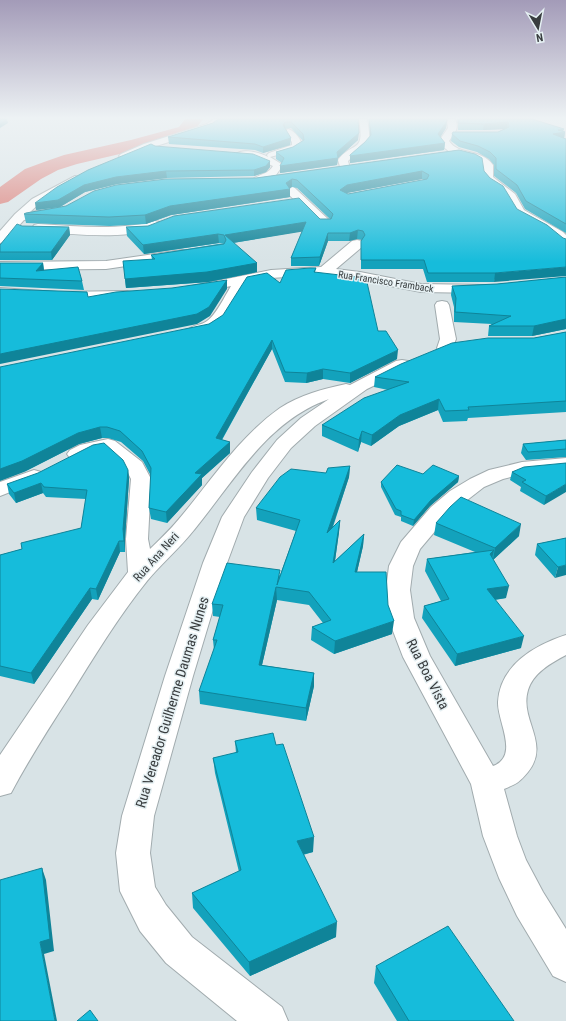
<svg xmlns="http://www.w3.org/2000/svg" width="566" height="1021" font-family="'Roboto Condensed',sans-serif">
  <rect width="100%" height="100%" fill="#d8e3e6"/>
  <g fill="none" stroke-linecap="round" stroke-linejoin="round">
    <path fill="#db766f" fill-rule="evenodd" d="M185,119H203L191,135L141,149L77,164L58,170L41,179L8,202L0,204V187L25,169L44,162L64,155L131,140L179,127Z"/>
    <defs>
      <path id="minor" d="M214,119H224L213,128L150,148L127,158H121L119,156L121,154L144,144L207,124Z
        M359,119H367C373,150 367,143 348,161L350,168L349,170H341L338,160C353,140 365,155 359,119Z
        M447,119H455C460,128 454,134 449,141C459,156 481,148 493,165V177L515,194L524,210L563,232L566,235V247C560,245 559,241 554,238C544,229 530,225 519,218C511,213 511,205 506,197C498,184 479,188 483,165C472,151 452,162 439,141L448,128Z
        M288,129C295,131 302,140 302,147L300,149L270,157L283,165L276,175L282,176L329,220L331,223L329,226H321L274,180L273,177L260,183H252L251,181C257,174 268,175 273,166L257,159L241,157L236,154C243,148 261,153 268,157L267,155L269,153L292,145V142L284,132Z
        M75,176L79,177L80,179L79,181L40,203L30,212L55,209L59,211L61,213L59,215L24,220L4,242L0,243V231L15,214L32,199Z
        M155,221L159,222L161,225L159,228C120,240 79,234 38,232L34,231L32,228L34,225L38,224C78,226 116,231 155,221Z
        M357,240L362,241L363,244L362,247L336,269L360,272L421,284L481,285L486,286L488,289L486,292L481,293L421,292L360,280L318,275L271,278L247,283C235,303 219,342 189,334L187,331C192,324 201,326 207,321C216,315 225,296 231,286L197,293L192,292L190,289L192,286L271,270L321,267L352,241Z
        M182,250L187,251L189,254L187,257L106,269L0,270V262L106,261Z
        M0,288L57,292L127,291L132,292L134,295L132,298L127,299L57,300L0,296Z
        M442,301L447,302L449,305L456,339L451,351L445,353L439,351L437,348L440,339L435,305L437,302Z
        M402,360L408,361L410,365L408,369L367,389L315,426L291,448L268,478L244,517L227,563L193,676L154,816L150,853L155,887L166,905L192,937L282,1007L288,1021H237L166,963L140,931L120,891L116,853L122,816L165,676L203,563L222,517L252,472L277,440L301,418L329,399C267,421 234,481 194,530C180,548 162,563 147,581C118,617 94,657 69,697C49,728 29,759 11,793L0,796V755L88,625L128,572L126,539L131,479L126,469L104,452C92,454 82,461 70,458L67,454L70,450L80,445L108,439L115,441L142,462L151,479L148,539L150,549C160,539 170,530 179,519C211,481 239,437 280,408C300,395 323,389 346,384L350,385L396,361Z
        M566,458V470L522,474L503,479L484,487L466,501L447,517L420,549L413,566L410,590L414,618L430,656L493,766C520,756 497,721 498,702C500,665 535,645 566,635V655C551,663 533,673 528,690C519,720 551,743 528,772C519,783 516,784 504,789L517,836L526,860L543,892L566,929V982L553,976L517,916L499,878L483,836L471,784L403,657L388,618L386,590L389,566L401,542L431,507L450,491L470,479L489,470L522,462Z
        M34,470L41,472L44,476L41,480L0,496V482Z"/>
    </defs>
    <use href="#minor" stroke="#a1abae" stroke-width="2"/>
    <use href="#minor" fill="#fff" fill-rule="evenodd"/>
  </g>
  <path fill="#13a2bc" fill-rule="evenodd" d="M358,119V140L338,158L337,165L280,173L282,163L276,159V152L293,147L303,141L291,128L285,129L291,138L290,145L263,153L255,150L169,144L168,137L213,123Z
    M369,119H447L446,128L440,137L445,143L444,150L350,163V155L365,142L370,136Z
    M457,119H532L565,132L564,138L566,139V233L525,209L516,193L494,176V165L489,159L477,152L459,147L451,141L452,134L498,132L504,129L483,130H458V124Z
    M155,146L270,167L266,172L254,176L167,178L117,184L85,192L60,207L36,210Z
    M459,150L484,171L517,209L494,282H427L423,269H361V241L362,240L357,239L349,241H328L319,266H291V258L302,231L233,243L257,272L208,282L126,288L125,279L152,259L151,255L224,243H219L144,254L127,236L126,227L330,219L297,188L292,187L289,188L290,189V197L171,215L146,224L110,226L26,223L24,214L256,178ZM422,179L424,180L348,194L346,193Z
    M22,226L69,227L70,235L52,260H0V245Z
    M0,263H43L44,271L82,281L84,290L0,286Z
    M316,268L315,272L378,331L397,359L350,383L323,379L306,383L285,382L272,349L222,440L230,442V453L202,478V485L167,523L151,519L149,508L151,476L143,461L121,442L108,438H102L79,444L24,472L209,324L280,283Z
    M566,277V329L532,336H488L489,326L492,324L454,322V307L451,295L452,286L497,284Z
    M566,332V412L468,418L467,421L443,422L438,410L399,426L371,446L361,442L358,452L322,436V425L388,390L374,387L375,377L534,338Z
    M566,440V457L526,460L521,453L523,444Z
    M566,463L544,505L520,491L521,487L510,480L512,472Z
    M350,466L349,477L333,527L340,520L339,532L335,561L364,534L363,546L357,572L388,605L392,634L334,654L311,640L312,627L323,623L309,605L277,600L262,665L314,673V686L306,721L200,704L199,691L214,650L213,640L220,617L213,616L212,604L280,575L296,531L257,520L256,508L326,473Z
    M128,470L129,479L125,539V552H120L98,600L92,599L34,684L0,676V555L22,549L81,528L86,499L46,497L43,493L16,503L9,494L7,484Z
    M423,474L459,476L458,482L430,506L413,526L401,521V517L395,515L381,487V482Z
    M436,523L519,536L493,560L506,598L495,600L521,648L455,666L422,618L424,606L441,601L425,571L427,559L475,552L434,535Z
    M566,538L555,578L535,555L537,544Z
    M235,741L276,745L313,852L303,855L336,937L250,976L193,908L192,893L239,872L215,773L213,758L236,753Z
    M376,966L514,1021H397L374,983Z"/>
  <path fill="#0f8499" d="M6,119H7L8,123L0,128V124Z
    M447,121L446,128L438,141V134Z
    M285,122V128L283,125Z
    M508,122L507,129L483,130L484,124Z
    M564,129L563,132H565L564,139L553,134L558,130Z
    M359,133L358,140L338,158L337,165L280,173V166L337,152Z
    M291,138L290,145L263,153V147Z
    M445,143L444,150L350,163V156Z
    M270,161V167L266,172L254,176V170Z
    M166,171L167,178L117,184L85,192L60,207L36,210L35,203L84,185L116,177Z
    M422,171V179L347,193L340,198V190L347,185Z
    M292,179V187L287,190L290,189V197L171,215L146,224L145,215L170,206L286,183Z
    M306,222V231L226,244V240L225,235Z
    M69,227L70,235L52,260L51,252Z
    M358,230L357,239L349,241L350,233Z
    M328,233V241L319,266L320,257Z
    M218,234L219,243L144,254L143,245Z
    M43,263L44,271L38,280L36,271Z
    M257,263V272L208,282L126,288L125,279Z
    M566,267V276L494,282L495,273Z
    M227,280V289L210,316L197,324L0,364V354Z
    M566,319V329L532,336L534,326Z
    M272,340V349L217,448L216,438Z
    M398,350L397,359L350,383V373Z
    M323,369V379L306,383L307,373Z
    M439,399L438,410L399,426L371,446L372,435L400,415Z
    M100,427L102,438L79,444L24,472L0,481V469L78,433Z
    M362,431L361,442L358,452L359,440Z
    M230,442V453L202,478V485L167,523L166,512L195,473Z
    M350,466L349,477L326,546L327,533Z
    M128,470L129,479L125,539V552L123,529Z
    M459,476L458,482L430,506L413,526L414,520L431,500Z
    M41,483L43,493L16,503L14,493Z
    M566,484V492L544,505L546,496Z
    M340,520L339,532L333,575V563Z
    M521,524L519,536L493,560L495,548Z
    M364,534L363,546L354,585L355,572Z
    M119,541L120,552L98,600L96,589Z
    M494,550L491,562L490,554Z
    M566,565V575L555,578L558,567Z
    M509,586L506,598L485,601L487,589Z
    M276,587L277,600L259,678V665Z
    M90,588L92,599L34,684L31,673Z
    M394,621L392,634L334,654L335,641Z
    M524,636L521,648L455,666L457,654Z
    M314,673V686L306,721V708Z
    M314,837L313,852L296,856L297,841Z
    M42,868L46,880L54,951L44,954L57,1021H55L40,942Z
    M337,922L336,937L250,976L249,962Z"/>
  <path fill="#16bcdb" stroke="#0f8499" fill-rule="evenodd" d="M0,119H6L0,124Z
    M218,119H358L359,133L337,152L338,158L280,166L284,158L276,152L293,147L304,140L303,134L291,122H285L283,125L291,138L263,147L255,144L168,137L213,123Z
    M369,119H447V121L438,134L445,143L350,156V155L365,142L371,135Z
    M459,119H532L564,129L558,130L565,132L553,134L566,139V224L526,201L517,185L496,169V158L490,152L478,146L460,141L452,134L453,132H498L509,127L508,122L484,124L458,123Z
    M151,144L155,146L253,154L270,161L266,166L254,170L166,171L116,177L84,185L58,200L35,203L57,187L88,170Z
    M459,150L475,154L482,158L484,171L490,178L503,186L517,209L547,225L563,238L566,239V267L495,273H428L424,260H361V241L365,235L363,231L358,230L350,233H328L320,257L291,258L306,222L225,235L257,263L207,272L125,279L123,261L155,259L151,255L224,244L226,240L224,235L218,234L143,245L126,227L148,226L174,216L299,198L320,219H331L333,214L330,211L297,180L292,179L286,183L290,189L170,206L145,215L109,217L24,214L26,213L66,206L94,191L116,185L166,179L256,178ZM422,171L429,175L427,179L348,194L340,190L347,185Z
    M17,224L22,226L69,227L51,252H0V245Z
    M0,263H43L36,271L78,267L82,281L0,278Z
    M310,268H316L314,272L366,278L378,331H386L398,350L350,373L323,369L307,373L285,372L272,340L216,438L230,442L195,473L202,474L166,512L149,508L151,468L142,451L120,431L107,427H100L78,433L22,461L0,469V367L209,324L223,315L247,277L267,273L280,283L286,270Z
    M566,277V319L534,326H489L511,316L455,312L456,298L452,286L497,284Z
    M227,280L209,307L197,314L0,354V289L87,292L88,297L116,292L172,288Z
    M566,332V401L468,407L469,410L445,411L439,399L400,415L372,435L362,431L359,440L322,425L364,398L409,382L375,377L401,364L452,343L488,338H534Z
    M566,440V449L528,452L523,444Z
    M104,443L123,460L128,470L123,529L124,541H119L96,589L90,588L31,673L0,666V555L22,549L21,543L81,528L87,490L44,487L41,483L14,493L7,484L38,473L93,445Z
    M566,463V484L546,496L522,482L526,480L512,472L524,467Z
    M397,465L423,474L433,465L459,476L431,500L414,520L401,515V511L396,509L381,482Z
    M350,466L327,533L340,520L333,563L364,534L355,572H386L388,605L394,621L335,641L312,627L331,620L309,592L276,587L259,665L314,673L306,708L199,691L217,640H213L223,605L212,604L227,563L280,570L277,585L300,520L256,508L280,477L291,469L326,473L328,468Z
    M461,497L521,524L495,548L436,523L450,507Z
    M566,538V565L558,567L537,544Z
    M494,550L490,554L509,586L487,589L524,636L457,654L424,606L449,599L427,559Z
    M273,733L276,745L283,744L314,837L297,841L337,922L249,962L192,893L241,870L213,758L238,752L235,741Z
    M42,868L50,939L40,942L55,1021H0V880Z
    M448,926L514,1021H409L376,966Z
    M90,1010L98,1021H77Z"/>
  <linearGradient id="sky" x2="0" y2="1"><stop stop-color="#a39bb8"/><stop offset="0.45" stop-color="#edf2f4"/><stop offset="1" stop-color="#edf2f4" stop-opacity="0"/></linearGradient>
  <rect width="566" height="262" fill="url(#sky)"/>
  <g text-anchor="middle" stroke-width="3" stroke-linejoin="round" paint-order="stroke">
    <g font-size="10" fill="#393d3f" stroke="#e5f0f3">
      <text transform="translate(386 281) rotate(9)" y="4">Rua Francisco Framback</text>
    </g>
    <g font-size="12" fill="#393d3f" stroke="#e5f0f3">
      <text transform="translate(156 557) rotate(-48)" y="4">Rua Ana Neri</text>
    </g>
    <g font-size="14" fill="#393d3f" stroke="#e5f0f3">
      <text transform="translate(428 674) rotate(63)" y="5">Rua Boa Vista</text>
      <text transform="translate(172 702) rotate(-73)" y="5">Rua Vereador Guilherme Daumas Nunes</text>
    </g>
  </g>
  <g transform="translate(538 28) rotate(170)" stroke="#e5f0f3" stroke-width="3" paint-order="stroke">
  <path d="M0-3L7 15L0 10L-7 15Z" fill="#393d3f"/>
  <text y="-6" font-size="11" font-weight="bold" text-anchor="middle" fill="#393d3f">N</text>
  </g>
</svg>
